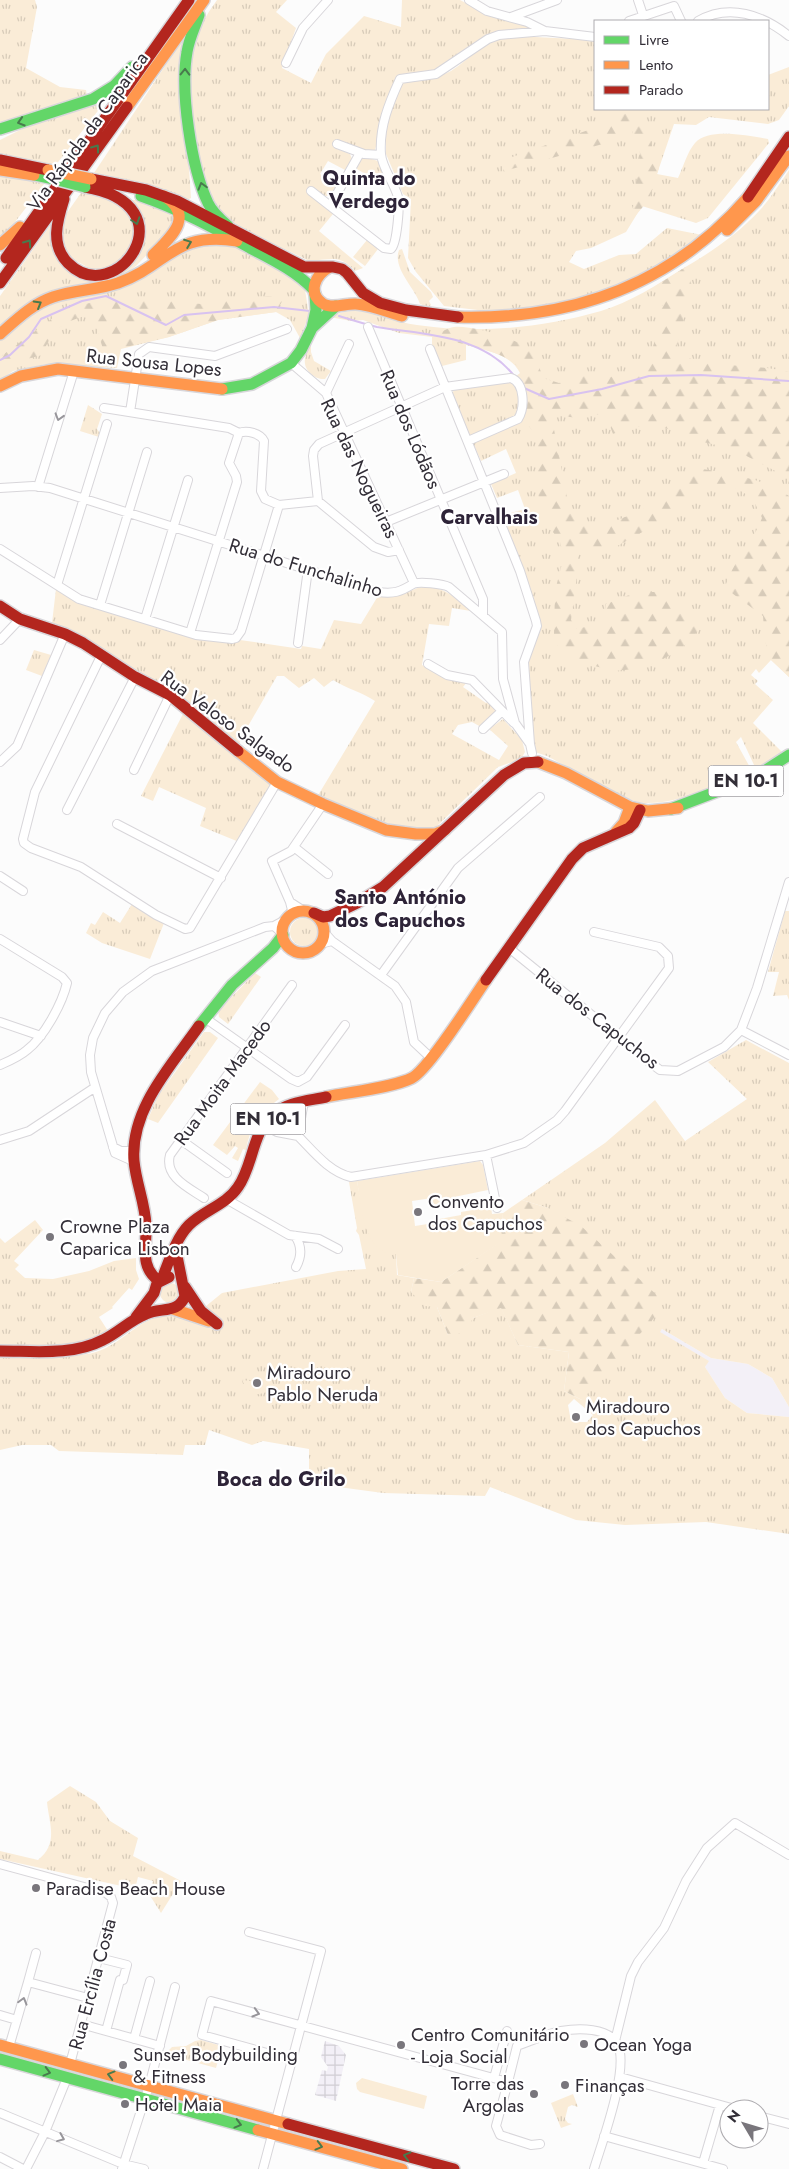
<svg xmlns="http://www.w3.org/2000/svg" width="789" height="2169" font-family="Jost,sans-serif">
  <defs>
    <pattern id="industrial-grid" width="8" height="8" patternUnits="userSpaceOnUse" patternTransform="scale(1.25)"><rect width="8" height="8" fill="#f3f0f7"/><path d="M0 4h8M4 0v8" fill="none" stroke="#d1ced4"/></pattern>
    <pattern id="grass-tufts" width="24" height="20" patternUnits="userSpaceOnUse" patternTransform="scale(1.25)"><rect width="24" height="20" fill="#faecd7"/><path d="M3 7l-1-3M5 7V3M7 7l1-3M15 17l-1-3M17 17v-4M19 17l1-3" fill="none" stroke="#d7cbb9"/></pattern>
    <pattern id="forest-firs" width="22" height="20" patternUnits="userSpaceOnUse" patternTransform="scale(1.25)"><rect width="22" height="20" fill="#faecd7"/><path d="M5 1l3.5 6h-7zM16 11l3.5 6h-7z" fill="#d7cbb9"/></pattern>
  </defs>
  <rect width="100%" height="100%" fill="#fcfcfc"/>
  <path fill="#f3f0f7" d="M662,1329L711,1358L748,1364L772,1378L789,1407V1417L747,1413L725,1398L705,1367L708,1361L659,1332Z"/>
  <path fill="url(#industrial-grid)" d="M325,2041L339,2046L346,2055L336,2101L315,2095L322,2070L327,2071L328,2067L321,2057Z"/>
  <path fill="url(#grass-tufts)" fill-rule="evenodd" d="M0,0H35L37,7L26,68L60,87L86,90L87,97L0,124Z
    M217,0H287L276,12L296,28L282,68L311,83L326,54L364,16L401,27L402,0H460L491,16L528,26L527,31H508L439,70L409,73L394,82L375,150L365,151L339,142L335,148L350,154L352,159L345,170L328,161L320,174L337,184L330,196H324L313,187L309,194L333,214L319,231L363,268L355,271C338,252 329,262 307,260C284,248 239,230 221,213C198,191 186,86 192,55C195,35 205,16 217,0Z
    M504,37H535L595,40V109H768V75L789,67V106L779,120L768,124L709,117L696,125L674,124L657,174L678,178C683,168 687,152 695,143C709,127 749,136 768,139L769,143L708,218L696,223L642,206L626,232L591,248L576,251L569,262L584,269L619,255L636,254L667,228L702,235L671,260L619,287L550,309L503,313L444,306L416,272L408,258L411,199L403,194L386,154V125L401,84C417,76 435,80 451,71C471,58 479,45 504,37Z
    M183,39L186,126L191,198L187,200L133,181L94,173Z
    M111,94L55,166L0,156V140L34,123Z
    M365,157L378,161L385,174L374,179L355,168L360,159Z
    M789,170V677L771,660L759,673L756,669L751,675L758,681L755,684L773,700L753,723L782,752L761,768L754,765L741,737L736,742L752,771C719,784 681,804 645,803C622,802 569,767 547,756L535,752L526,661L540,626L538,613L503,515L525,509L518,490L497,498L491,484L516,473L506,449L481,461L451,393L459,387L507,383L520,373C510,353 486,351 466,345V360L442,366L432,346V337L399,333L363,320L351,321L330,317C360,301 387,321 417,325C478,334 542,328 601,311C630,302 657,285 682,269C710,253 738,234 760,210C771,198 780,183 789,170Z
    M0,176L29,179L44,184L12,226L0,237Z
    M83,190C94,193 106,196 116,202C156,228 119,286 80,265C73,262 66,252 61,246L64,217Z
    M130,200H139L175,216L165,236L136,266L124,275L93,286L0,328V296L52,223L53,248L107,278L142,245Z
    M207,239L236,247L284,273L305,290L309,315L300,338L290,320L276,312L218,320L169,337L121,349L117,368L46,364L13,371L0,380V340L34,312Z
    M367,240L378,249L365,266L353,257Z
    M402,249L410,272L431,292L433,297L429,301L431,305L428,307L420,304C415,288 392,268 399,250Z
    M311,344V352L314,361L331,371L325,379C315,380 303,370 305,359C306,354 309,348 311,344Z
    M88,405L102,414L97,429L100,433L99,437L80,431Z
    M423,586C446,588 454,596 471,611L452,608L449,626L429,624L422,665L448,678L467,682L463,687L486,703L489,701L500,711L481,727L472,722L458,725L452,734L499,760L508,746L489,729L503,719L522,740L525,752L521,759L498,767L436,827L397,830L317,797L375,701C362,692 347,689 333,680L324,687L314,678L299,688L284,676H277L240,740L239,748L221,733L185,699L84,640L52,623L56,589L78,603L195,638L228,643L240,640L301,649L302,646L321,649L334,620L361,624L378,596L399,595Z
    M34,650L51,655L42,676L26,670Z
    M185,710L274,782L239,842L200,826L206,808L159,787L153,801L141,796Z
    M132,904L150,916L164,923L150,959L102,943L86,933L91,923L95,925L103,912L120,923Z
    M785,911H789V1000L787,995L773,996L779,972H768Z
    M290 932a14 14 0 1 1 28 0a14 14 0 1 1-28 0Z
    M255,973L261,977L228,1024L219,1017L218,1011Z
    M204,1032H210L218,1038L158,1123L148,1119L158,1096Z
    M746,1040L789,1063V1407L772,1378L748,1364L711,1358L662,1329L660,1332L709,1361L705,1367L725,1398L747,1413L789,1417V1534L706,1522L625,1525L576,1520L490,1487L485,1496L383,1493L309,1483V1449L263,1441L252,1445L209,1430L205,1445H185L183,1455L59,1451L51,1445H22L0,1450V1357C25,1356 74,1359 96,1352C132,1340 145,1304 189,1320L222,1293L338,1271L366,1269L359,1235L356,1231L357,1228L349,1182L357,1181L364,1218L396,1254L397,1275L414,1278L411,1292L437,1307L448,1335L473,1318L501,1307L518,1345L569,1352L564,1391L582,1400L548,1208L522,1200L605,1143L655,1100L685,1141L747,1099L708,1062ZM574,1399L593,1415L587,1422H577L570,1416L568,1405Z
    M260,1082L272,1090L279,1099C261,1113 249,1128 246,1150L243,1149L238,1161L232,1158L238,1148L235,1146L227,1155L213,1145Z
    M35,1220L43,1230L14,1261L19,1265L15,1269L25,1278L53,1279L89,1271L114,1261L136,1258V1270L139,1279L132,1290L129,1288L112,1307L113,1308L99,1317L108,1331C75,1350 36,1345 0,1346V1238L5,1243Z
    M160 1293a10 10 0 1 1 20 0a10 10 0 1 1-20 0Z
    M70,1786L96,1802L110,1821L138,1838L133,1856L181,1881L161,1913L149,1894L153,1881L138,1877L135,1889L0,1859V1851L38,1860C59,1843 49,1824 47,1802Z
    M201,2040L222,2046L216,2068L165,2054L172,2047L186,2046L195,2041Z
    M573,2094L578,2107L572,2105L568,2107L565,2119L568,2123L572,2124L561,2128L551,2103Z"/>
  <path fill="url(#forest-firs)" d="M625,109H642L645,125L659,168L657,174L662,183L653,188L648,201L636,215L633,208L640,153L631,128L610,142L504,171L501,161L594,128L625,111Z
    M686,267L692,286L677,345L679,355C716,369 751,363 789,372V478L733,449L695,440L673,430L650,425L629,428L613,434L606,415L592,414L583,419L551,414L569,507L574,519L602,526L638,512L678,489L696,468C727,473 763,478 789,496V677L771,660L765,641L763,616L725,588C732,562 753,543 762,518L753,499L738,489L706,484L689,502L673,515L610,550L591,552L581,545L577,548L578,568L571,620L577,629L604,622L606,604L637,592H660L696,616L702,627L679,651L644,668L614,671L564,658L557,645L554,634L555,591L564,556L560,542L553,532L540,504L536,483L538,457L536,435L518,413C518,405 521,376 520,371C513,351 451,342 432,337C438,334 447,328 454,327C471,325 516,338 529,349C536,356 540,369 543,378L559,383L578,376L633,377L647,367L653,351L658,316L666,296L657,285Z
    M268,296L284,298L276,312L218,320L169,337L104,352L92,314C63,322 54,326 42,355C27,359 13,362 0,372V357L65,309L102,300L134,298L201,304Z
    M522,1200L548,1208L581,1226L659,1297L661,1310L582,1400L564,1391L569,1352L518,1345L501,1308L473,1318L465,1333L448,1335L437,1307L425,1306L411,1292L414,1278L441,1282L500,1242L503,1213Z"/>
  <path fill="#faecd7" d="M480,1161L483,1165L488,1190L454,1197V1201L434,1205L432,1198L412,1201L415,1226L434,1223V1220L461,1215V1212L491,1207L492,1214L503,1213L501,1242L441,1282L398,1275L396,1254C393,1254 387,1254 384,1252C362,1240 361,1203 357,1181Z
    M272,1376C272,1391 262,1398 248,1392L242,1380L251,1381Z
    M362,2078L427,2096L424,2109L360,2092L357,2089L356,2083Z"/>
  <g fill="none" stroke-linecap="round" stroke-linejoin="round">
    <path stroke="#d8c2f0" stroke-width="2" d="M339,316C352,320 364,324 377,327C424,335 483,334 515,377
      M0,360L10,355L29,337L41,319L82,301L106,296L166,325L184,315L274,307L310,311
      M524,388L549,399L602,389L649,376L701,375L789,381"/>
    <defs>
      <path id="street" d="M469,0L487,11L527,22L545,31L595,37
        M638,0L643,15
        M511,17L557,0
        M629,21L674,6L681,21
        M698,21C729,3 763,15 789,36
        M286,63L303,28L328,0
        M337,144L364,154L381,155
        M311,191L384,248L391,249C397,244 400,205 398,197C394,182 382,168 381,154C379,127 389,103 400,79L436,74L488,39L499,35L545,31
        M330,206L360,153
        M368,327L483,599V615
        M430,349L520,571L536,621L537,626L524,662L530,744
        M291,363L326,393L414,583
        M326,393L349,344
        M104,408L229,428L239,433
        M130,412L139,354L149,347L215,356L287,329
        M239,433C247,430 260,433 264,441L261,491L265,499L279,505L318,501L374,547L388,552L399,550
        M38,487L74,371
        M0,488L33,486L50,488L378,592C394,594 400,592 413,584C419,581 443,584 449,587L502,632L503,679L515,723L530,744L532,753
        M318,501L313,456L314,450L319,444L445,387L511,378C525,383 525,408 518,419L468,441
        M386,522L504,474
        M0,549L79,599L196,635L232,639L236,638L241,631L279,505
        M57,585L107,424
        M100,605L147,452
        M145,619L188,480
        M190,633L237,482L236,476L229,463L239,433
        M0,640L20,619
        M298,643L308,569
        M102,654L35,792L23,839L24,843L31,848L81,867L156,915L185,929L190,928L277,782
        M428,664L447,675L472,680L514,723
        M483,729L502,711
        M0,762L17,746L65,634
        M134,770L170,695
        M67,810L135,677
        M117,824L221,878
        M294,847L328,874
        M0,876L23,891
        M290,902L272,861L291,851L323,804
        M289,916L292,910L290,902L304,911
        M283,934L274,926L287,919
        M0,939L62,977L67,983C62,1004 44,1037 27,1050C19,1057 9,1061 0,1065
        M332,941L395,986L406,1002L414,1042L431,1058
        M320,944L332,941L324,932
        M509,948L652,1064L660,1070L678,1071L724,1047L741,1030L757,988L789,882
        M381,975L458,868L540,797
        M205,1018L291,1079L298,1082L307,1077L345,1025
        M0,1022L41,1036
        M741,1030L789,1055
        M264,1125L277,1132L298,1136L304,1101
        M298,1136C313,1151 329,1172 351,1177L486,1155L524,1143L557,1120L565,1111L669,968L668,956L659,947L594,932
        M0,1140L29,1131L94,1088
        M181,1140L227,1173
        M113,1147L121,1151H134
        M486,1155L497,1208
        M135,1162L115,1153L91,1072L90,1055L93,1038L105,1013L123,992L152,971L265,927L274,926
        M204,1198C189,1188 164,1177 170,1155L292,985
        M226,1199L289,1235L319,1239L338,1249
        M295,1236C302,1246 302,1256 296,1267
        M0,1864L106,1893L111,1897L113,1903L70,2064
        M249,1932L321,1951L263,2169
        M99,1958L127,1965L123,1980H120L106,2031
        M28,1982L36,1953
        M0,2015L17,2020
        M81,2024L160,2046
        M134,2039L150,1981
        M615,2041L631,1976L638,1962L664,1928L686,1881L707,1848L735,1823L789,1855
        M9,2047L28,1982L88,1998
        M292,2060L202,2035L211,2001L508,2082L496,2126L500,2135L531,2145L540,2144
        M620,2077L735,2109
        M494,2078L507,2031
        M508,2082L517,2046C531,2041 546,2034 561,2031C578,2028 609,2027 618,2045C629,2070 602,2142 594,2169
        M0,2113L123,2164L144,2169
        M759,2116L789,2124
        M604,2136L723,2169
        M0,2157L23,2169
        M703,2163L720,2105
        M26,2169L45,2132L67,2078
        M122,2169L149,2086L175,1987"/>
      <path id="fast" d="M199,15C195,27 189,39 187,52C180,91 191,167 208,203C212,212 220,219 228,226
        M0,129L93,99L114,86L132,67
        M26,173L54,179
        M141,196C179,209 214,228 250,248C273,260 296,271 314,290
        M312,328L316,310L315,294
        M222,389L252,384L291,363L301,350L312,328L336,306
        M671,809L755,777L789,755
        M199,1026L232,985L273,948L283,935
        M0,2059L258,2130"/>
      <path id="slow" d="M127,107L204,0
        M0,170L34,175
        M727,230L756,201L789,156
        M0,245L20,227
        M153,255C172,236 195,216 164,196
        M328,268C316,275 307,292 322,303C331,310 346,303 356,304C371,305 388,312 402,316
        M458,317C572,320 672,285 748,197
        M0,334C16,320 32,304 53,297C74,290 97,290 118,283C168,265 174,231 237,241
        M0,386L21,376L58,369L222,389
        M238,751L277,782L323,804L386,830L416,834H435L445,830
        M538,762L566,773L630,807
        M616,832L624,823L630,807L648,811L678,808
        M282 932a21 21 0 1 1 42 0a21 21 0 1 1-42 0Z
        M326,1097C349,1092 392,1088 412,1078C429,1069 472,1000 486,980
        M173,1309L209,1321
        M0,2045L288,2124
        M258,2130L402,2169"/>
      <path id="jam" d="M0,160L48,170
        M91,179L146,190L177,201L304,267H333L342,269L347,273L363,293L380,303L406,310L458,317
        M748,197L789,137
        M64,199C57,221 50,245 68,263C116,311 192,205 85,187
        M6,258L189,0
        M0,283L127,107
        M0,606L20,619L65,634L83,643L135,677L170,695L238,751
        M314,913L323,917L330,916L357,903L383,887L504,775L524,763L538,762
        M486,980L572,859L583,848L629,828L634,823L640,810
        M162,1279C169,1261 176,1238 189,1225C204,1210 226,1205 238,1187C253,1166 252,1133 272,1115C287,1102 307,1101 326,1097
        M159,1281C139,1267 147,1246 146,1225C145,1203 136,1183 134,1161C130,1109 171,1066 199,1026
        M185,1287L201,1311L217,1324
        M136,1317L154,1293L157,1283L169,1277
        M0,1351C34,1351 72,1356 103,1340C118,1333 130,1320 146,1314C161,1307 178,1314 185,1296L176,1251
        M288,2124L454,2169"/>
    </defs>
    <use href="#street" stroke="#d8d6da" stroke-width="10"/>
    <use href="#fast" stroke="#d8d6da" stroke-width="14"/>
    <use href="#slow" stroke="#d8d6da" stroke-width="14"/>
    <use href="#jam" stroke="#d8d6da" stroke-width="14"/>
    <use href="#street" stroke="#fff" stroke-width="8"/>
    <use href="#fast" stroke="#63d668" stroke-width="11"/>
    <use href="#slow" stroke="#ff974d" stroke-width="11"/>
    <use href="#jam" stroke="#b3261e" stroke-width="11"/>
    <defs>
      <path id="fast-bridge" d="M54,179L85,187"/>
      <path id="slow-bridge" d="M48,170L91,179"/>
    </defs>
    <use href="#fast-bridge" stroke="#d8d6da" stroke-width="14" stroke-linecap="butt"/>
    <use href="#slow-bridge" stroke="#d8d6da" stroke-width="14" stroke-linecap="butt"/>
    <use href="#fast-bridge" stroke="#63d668" stroke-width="11"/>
    <use href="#slow-bridge" stroke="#ff974d" stroke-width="11"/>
  </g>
  <defs><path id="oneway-chevron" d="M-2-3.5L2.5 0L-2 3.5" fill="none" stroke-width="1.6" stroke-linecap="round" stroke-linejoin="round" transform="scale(1.25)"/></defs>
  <g stroke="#487a4d">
    <use href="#oneway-chevron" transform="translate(185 72) rotate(-89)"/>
    <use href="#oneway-chevron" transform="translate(21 122) rotate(163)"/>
    <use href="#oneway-chevron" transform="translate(96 148) rotate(-54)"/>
    <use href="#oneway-chevron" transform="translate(202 186) rotate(-106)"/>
    <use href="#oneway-chevron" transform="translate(136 221) rotate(72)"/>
    <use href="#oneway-chevron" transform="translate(28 243) rotate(-55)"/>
    <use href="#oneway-chevron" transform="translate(188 243) rotate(-21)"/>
    <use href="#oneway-chevron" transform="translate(38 304) rotate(-30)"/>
    <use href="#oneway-chevron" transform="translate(47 2072) rotate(15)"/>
    <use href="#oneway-chevron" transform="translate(111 2075) rotate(-165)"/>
    <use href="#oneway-chevron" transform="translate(238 2124) rotate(15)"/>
    <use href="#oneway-chevron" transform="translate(319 2146) rotate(15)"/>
    <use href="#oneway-chevron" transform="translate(407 2156) rotate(-165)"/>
  </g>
  <g stroke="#98969b">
    <use href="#oneway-chevron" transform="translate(59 417) rotate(107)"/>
    <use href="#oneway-chevron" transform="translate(23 2001) rotate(-74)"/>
    <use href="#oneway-chevron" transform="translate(256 2013) rotate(16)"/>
    <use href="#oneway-chevron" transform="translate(61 2138) rotate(22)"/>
  </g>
  <g fill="#79767c" stroke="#fff" stroke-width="2">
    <circle cx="418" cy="1212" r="5"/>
    <circle cx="50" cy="1237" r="5"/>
    <circle cx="257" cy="1383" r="5"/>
    <circle cx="576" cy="1417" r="5"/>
    <circle cx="36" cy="1888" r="5"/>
    <circle cx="584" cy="2044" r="5"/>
    <circle cx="401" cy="2045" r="5"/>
    <circle cx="123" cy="2065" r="5"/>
    <circle cx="565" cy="2085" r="5"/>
    <circle cx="534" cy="2094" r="5"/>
    <circle cx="125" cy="2104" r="5"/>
  </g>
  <g text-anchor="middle" stroke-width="4.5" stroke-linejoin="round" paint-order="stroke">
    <g fill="#fff" stroke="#706d73" stroke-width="1">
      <rect x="708.5" y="765.5" width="75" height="31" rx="4"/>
      <rect x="230.5" y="1103.5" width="75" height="31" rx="4"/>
    </g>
    <g font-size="18" font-weight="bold" fill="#322e37">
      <text x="746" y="787">EN 10-1</text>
      <text x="268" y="1125">EN 10-1</text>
    </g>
    <g font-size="19" fill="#322e37" stroke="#fff">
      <text transform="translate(87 131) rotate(-54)" y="7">Via Rápida da Caparica</text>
      <text transform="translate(154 362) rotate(6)" y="7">Rua Sousa Lopes</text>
      <text transform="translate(411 429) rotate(67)" y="7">Rua dos Lódãos</text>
      <text transform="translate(360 468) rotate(64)" y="7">Rua das Nogueiras</text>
      <text transform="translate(306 567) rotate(17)" y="7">Rua do Funchalinho</text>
      <text transform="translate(228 721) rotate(36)" y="7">Rua Veloso Salgado</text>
      <text transform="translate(598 1018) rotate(38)" y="7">Rua dos Capuchos</text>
      <text transform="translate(222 1082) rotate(-54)" y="7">Rua Moita Macedo</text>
      <text transform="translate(92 1984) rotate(-75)" y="7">Rua Ercília Costa</text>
    </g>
    <g font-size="19" fill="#322e37" stroke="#fff" text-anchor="start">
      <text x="428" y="1208">Convento<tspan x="428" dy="22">dos Capuchos</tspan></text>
      <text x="60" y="1233">Crowne Plaza<tspan x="60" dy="22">Caparica Lisbon</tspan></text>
      <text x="267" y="1379">Miradouro<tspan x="267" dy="22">Pablo Neruda</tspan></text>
      <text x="586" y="1413">Miradouro<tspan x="586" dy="22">dos Capuchos</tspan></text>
      <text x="46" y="1895">Paradise Beach House</text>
      <text x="411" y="2041">Centro Comunitário<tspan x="411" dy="22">- Loja Social</tspan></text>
      <text x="594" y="2051">Ocean Yoga</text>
      <text x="133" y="2061">Sunset Bodybuilding<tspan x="133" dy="22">&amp; Fitness</tspan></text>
      <text x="524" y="2090" text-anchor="end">Torre das<tspan x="524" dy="22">Argolas</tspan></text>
      <text x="575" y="2092">Finanças</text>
      <text x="135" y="2111">Hotel Maia</text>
    </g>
    <g font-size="20" font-weight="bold" fill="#2e2438" stroke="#fff">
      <text x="369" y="185">Quinta do<tspan x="369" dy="23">Verdego</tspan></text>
      <text x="489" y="524">Carvalhais</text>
      <text x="400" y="904">Santo António<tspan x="400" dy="23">dos Capuchos</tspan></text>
      <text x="281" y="1486">Boca do Grilo</text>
    </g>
  </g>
  <rect x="594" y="20" width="175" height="90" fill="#ffffff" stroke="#adabaf"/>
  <rect x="604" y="36" width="25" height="8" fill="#63d668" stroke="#adabaf"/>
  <text x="639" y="45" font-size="15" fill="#322e37">Livre</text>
  <rect x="604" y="61" width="25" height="8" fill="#ff974d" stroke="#adabaf"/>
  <text x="639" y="70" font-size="15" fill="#322e37">Lento</text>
  <rect x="604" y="86" width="25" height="8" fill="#b3261e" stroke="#adabaf"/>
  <text x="639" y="95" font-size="15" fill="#322e37">Parado</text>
  <g transform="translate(744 2124) rotate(308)"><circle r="24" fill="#ffffff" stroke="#adabaf"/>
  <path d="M0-4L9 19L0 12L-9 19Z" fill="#79767c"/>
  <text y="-8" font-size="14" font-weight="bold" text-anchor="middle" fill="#322e37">N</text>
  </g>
</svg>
